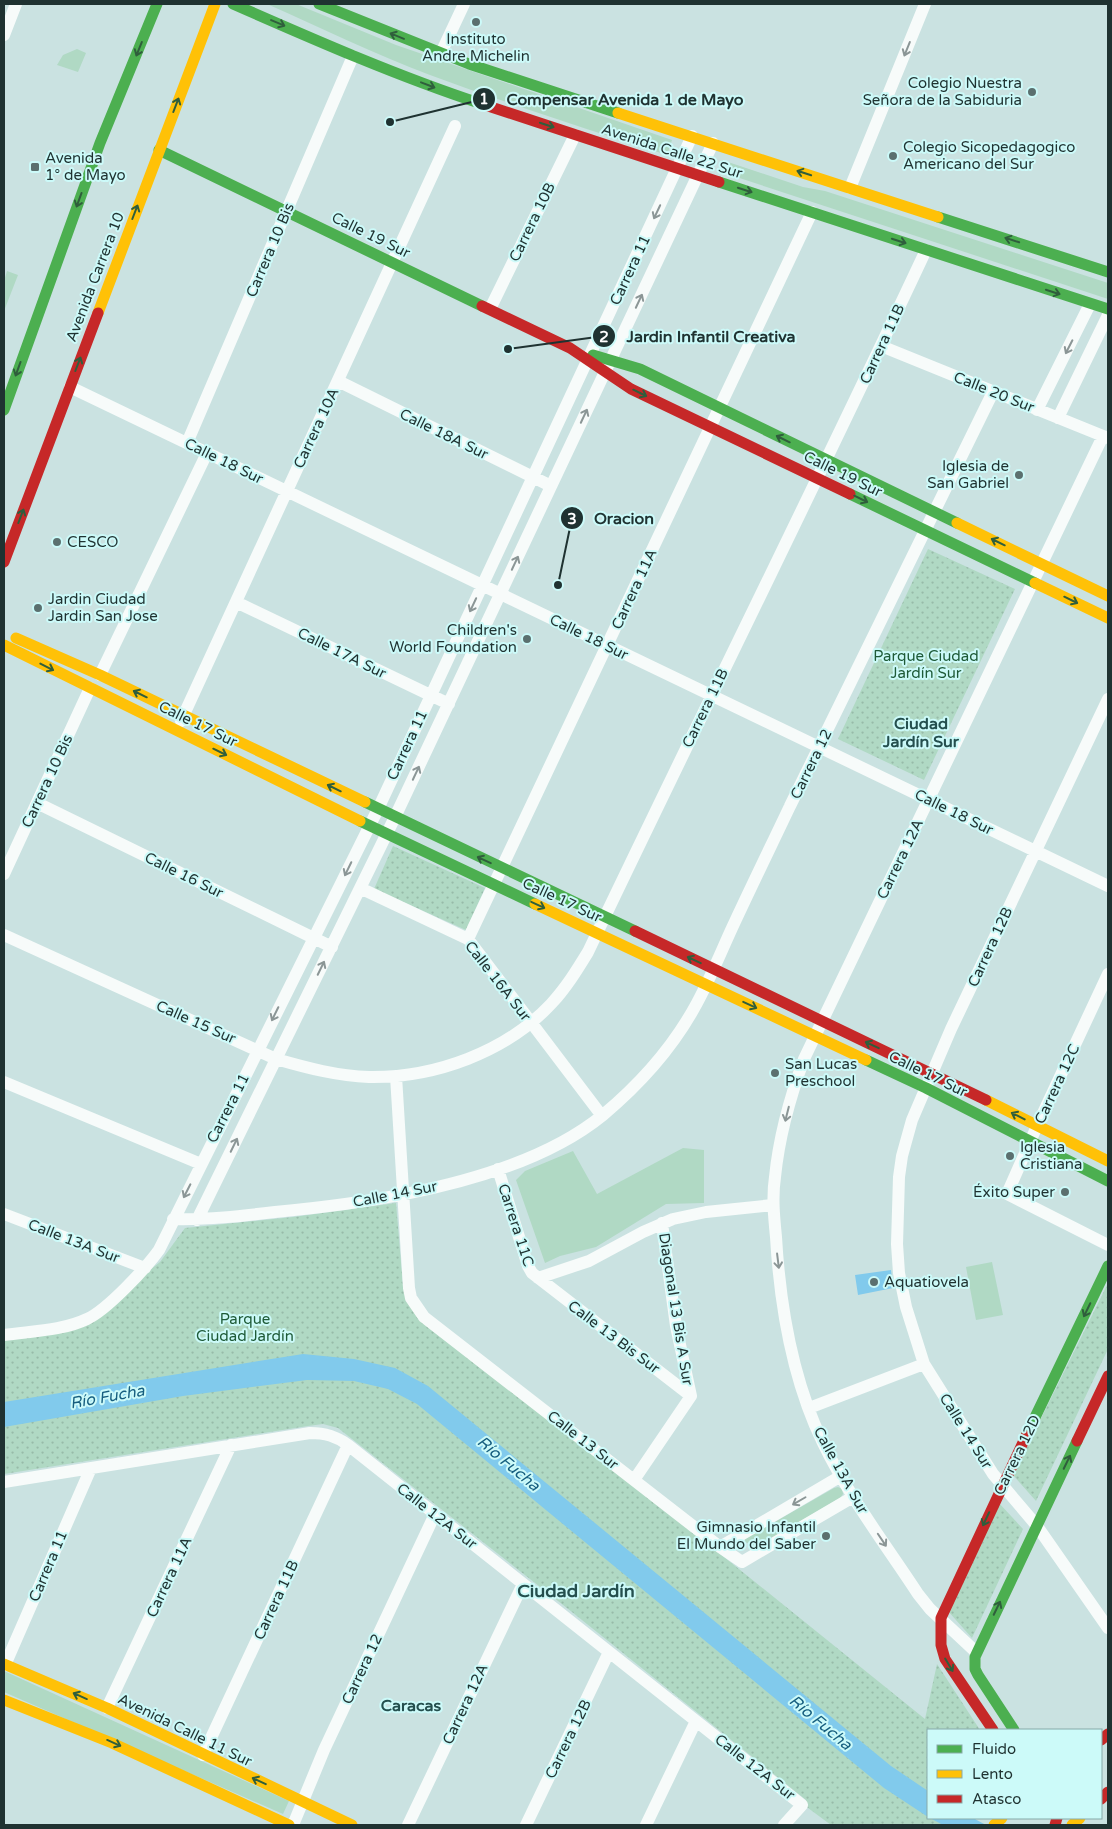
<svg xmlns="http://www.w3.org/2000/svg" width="1112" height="1829" font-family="'Varela Round',sans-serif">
  <defs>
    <pattern id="park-dots" width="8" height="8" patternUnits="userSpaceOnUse" patternTransform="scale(1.25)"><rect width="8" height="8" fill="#b0d9c4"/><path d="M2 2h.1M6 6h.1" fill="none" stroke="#97bba9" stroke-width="1.8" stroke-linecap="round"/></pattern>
  </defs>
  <rect width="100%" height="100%" fill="#cae2e1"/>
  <path fill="#b0d9c4" d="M267,4H296L396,45L672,140L667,155C588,129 508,104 430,75C375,54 321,28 267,4Z
    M77,49L86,53L78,72L57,65L63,55Z
    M722,160L803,187L825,191L1108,283V299L718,171Z
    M7,271L18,275L4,311V281Z
    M683,1148L704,1150V1203L666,1204L596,1247L560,1256L545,1263L516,1180L525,1171L573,1151L597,1194Z
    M992,1262L1003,1315L976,1320L966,1267Z
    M838,1487L842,1489L843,1494L840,1498L763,1543L753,1545L745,1542V1539L834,1488Z
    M4,1671L289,1801L283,1814L4,1692Z"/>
  <path fill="url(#park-dots)" d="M928,549L1015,589L924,780L838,739Z
    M393,846L485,888L466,930L374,889Z
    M396,1203L403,1286L409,1303L925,1719L937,1664L980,1730H928V1818H977L969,1825H831L804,1805L806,1800L572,1612L338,1428L323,1424L308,1426L4,1474V1340L78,1327L160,1262L185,1228L293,1217Z
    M1108,1283V1349L1036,1501L1013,1475Z
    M998,1502L1023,1529L972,1638L947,1610Z"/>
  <path fill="#81caec" d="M891,1270L893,1288L858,1295L855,1275Z
    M303,1354L354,1359L395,1368L428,1386L891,1766L928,1791V1817L884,1788L417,1404L388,1389L354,1381L307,1380L183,1396L4,1427V1402Z
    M930,1818H973L986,1825H943Z"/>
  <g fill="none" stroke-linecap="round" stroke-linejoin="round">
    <path stroke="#f7fbfa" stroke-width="12" d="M4,35L16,4
      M441,53L464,4
      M850,188L925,4
      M490,309L575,135
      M881,346L1108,438
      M338,381L551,486
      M70,387L1108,886
      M1037,410L1090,304
      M1058,418L1108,315
      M187,443L353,56
      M236,602L449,704
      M100,675L207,453
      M1108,699L951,1029L912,1120L902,1156L899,1177L897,1244L899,1273L906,1307L924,1364L993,1474L1037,1526L1108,1628
      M181,721L455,126
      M37,803L332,947
      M4,874L90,688
      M360,888L468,939L602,1116
      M4,935L276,1059C307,1068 338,1076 369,1077C435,1078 506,1052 551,1004C566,988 577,970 588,952C700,717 816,485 926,250
      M468,939L812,212
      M1108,974L1037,1126L1007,1194L1108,1245
      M396,1076L409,1288L411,1298L424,1317L720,1547L742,1562L853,1497
      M4,1082L201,1164
      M498,1169L528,1266L532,1273L691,1396
      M4,1214L145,1268
      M173,1219C207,1220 241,1216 275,1212C376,1203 522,1181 603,1115C640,1084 674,1046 697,1003C710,979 721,952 732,928C751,887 771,846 790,806C858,668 926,530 993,392
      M197,1220L395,817L713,143
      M662,1223L676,1326L691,1396
      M538,1278L589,1261L643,1232L673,1219L706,1212L773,1205
      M4,1335C31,1331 62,1331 87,1319C107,1310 146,1268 159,1250L378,809L692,136
      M809,1408L924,1364
      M634,1480L691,1396
      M4,1482L310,1433C325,1433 336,1436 348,1445L802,1805L784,1825
      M720,1547L841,1476
      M976,1652L930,1609L918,1594C886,1545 849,1497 823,1443C793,1381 780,1306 776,1237C774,1217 772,1197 775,1177C779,1137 790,1097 804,1059L1103,436
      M5,1665L91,1468
      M107,1708L231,1445
      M203,1755L348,1445
      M293,1825L324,1750L435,1514
      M408,1825L523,1584
      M526,1825L609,1652
      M646,1825L696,1721"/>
    <path stroke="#4caf50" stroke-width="11" d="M233,4C315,40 397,76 482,104
      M319,4L469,64L618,113
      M159,150L482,306
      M719,182L1108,309
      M938,217L1108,272
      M593,355L640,369L957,523
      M4,410L100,143L157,4
      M850,494L1035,583
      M365,802L635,931
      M360,821L535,904
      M866,1060L926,1088L1108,1181
      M1026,1436L1108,1266
      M1014,1730L978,1675L975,1669V1657L1077,1441"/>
    <path stroke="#ffc107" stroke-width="11" d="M618,113L938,217
      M98,313L215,4
      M957,523L1108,596
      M1035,583L1108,618
      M16,638L100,675L365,802
      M4,645L360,821
      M535,904L866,1060
      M986,1100L1108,1161
      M4,1664L107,1708L352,1825
      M4,1700L112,1743L289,1825
      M994,1825L1002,1818
      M1072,1825L1080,1818"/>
    <path stroke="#c62828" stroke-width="11" d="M482,104L719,182
      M482,306L570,348L631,389L850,494
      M4,562L98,313
      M635,931L986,1100
      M1077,1441L1108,1376
      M993,1730L945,1659L941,1645V1618L1026,1436
      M1101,1740L1108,1734
      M1101,1799L1108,1792
      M1055,1825L1057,1818"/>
  </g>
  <defs><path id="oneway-shaft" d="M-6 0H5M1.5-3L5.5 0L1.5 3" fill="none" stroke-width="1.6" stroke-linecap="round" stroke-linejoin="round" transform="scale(1.25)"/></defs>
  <g stroke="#2f5e3c">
    <use href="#oneway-shaft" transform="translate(278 23) rotate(23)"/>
    <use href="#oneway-shaft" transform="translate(397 36) rotate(-158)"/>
    <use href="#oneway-shaft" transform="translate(139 49) rotate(112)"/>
    <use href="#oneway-shaft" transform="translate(428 85) rotate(21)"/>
    <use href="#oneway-shaft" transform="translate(176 105) rotate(-69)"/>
    <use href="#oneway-shaft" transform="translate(547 125) rotate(18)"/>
    <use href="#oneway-shaft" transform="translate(804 173) rotate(-162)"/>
    <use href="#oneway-shaft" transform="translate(745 190) rotate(18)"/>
    <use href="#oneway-shaft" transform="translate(79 200) rotate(110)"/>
    <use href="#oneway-shaft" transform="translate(135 212) rotate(-69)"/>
    <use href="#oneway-shaft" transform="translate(1012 240) rotate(-162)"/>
    <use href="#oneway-shaft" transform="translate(899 241) rotate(18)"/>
    <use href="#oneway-shaft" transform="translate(1053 292) rotate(18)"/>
    <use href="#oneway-shaft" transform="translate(78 364) rotate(-69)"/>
    <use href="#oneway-shaft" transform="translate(18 369) rotate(110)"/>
    <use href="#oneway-shaft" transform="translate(640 393) rotate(26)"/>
    <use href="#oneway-shaft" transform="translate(783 439) rotate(-154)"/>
    <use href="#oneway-shaft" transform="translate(861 499) rotate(26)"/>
    <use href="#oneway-shaft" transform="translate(21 516) rotate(-69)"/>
    <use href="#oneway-shaft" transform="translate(998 542) rotate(-154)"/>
    <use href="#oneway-shaft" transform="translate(1071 600) rotate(26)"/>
    <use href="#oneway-shaft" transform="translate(47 667) rotate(27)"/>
    <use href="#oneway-shaft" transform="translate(140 694) rotate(-154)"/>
    <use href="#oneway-shaft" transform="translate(220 752) rotate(26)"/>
    <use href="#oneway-shaft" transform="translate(334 788) rotate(-154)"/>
    <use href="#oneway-shaft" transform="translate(484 860) rotate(-155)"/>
    <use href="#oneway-shaft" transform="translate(538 905) rotate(25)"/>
    <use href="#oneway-shaft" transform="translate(694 960) rotate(-155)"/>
    <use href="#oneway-shaft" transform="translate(750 1005) rotate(25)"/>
    <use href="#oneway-shaft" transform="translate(872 1045) rotate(-155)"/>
    <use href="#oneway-shaft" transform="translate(1018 1116) rotate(-153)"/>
    <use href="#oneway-shaft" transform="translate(1087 1310) rotate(116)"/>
    <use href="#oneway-shaft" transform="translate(1067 1462) rotate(-64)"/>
    <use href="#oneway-shaft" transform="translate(986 1519) rotate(115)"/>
    <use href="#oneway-shaft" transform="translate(997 1608) rotate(-64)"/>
    <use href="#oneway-shaft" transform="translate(949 1665) rotate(59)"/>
    <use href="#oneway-shaft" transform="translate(80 1696) rotate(-156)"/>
    <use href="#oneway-shaft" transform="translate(114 1743) rotate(24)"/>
    <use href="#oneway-shaft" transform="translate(259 1781) rotate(-155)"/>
  </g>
  <g stroke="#8b9696">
    <use href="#oneway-shaft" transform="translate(907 49) rotate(112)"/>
    <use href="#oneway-shaft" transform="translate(657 212) rotate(115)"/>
    <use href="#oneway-shaft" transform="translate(639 301) rotate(-65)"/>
    <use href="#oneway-shaft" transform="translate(1069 347) rotate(117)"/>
    <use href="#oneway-shaft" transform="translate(584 416) rotate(-65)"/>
    <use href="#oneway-shaft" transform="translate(515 563) rotate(-65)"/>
    <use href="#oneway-shaft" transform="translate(473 605) rotate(115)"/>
    <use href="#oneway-shaft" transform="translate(416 773) rotate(-65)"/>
    <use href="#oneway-shaft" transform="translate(348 869) rotate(116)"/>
    <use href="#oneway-shaft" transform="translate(321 968) rotate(-64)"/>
    <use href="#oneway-shaft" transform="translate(275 1014) rotate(116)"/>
    <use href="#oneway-shaft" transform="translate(787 1114) rotate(104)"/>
    <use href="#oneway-shaft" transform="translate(234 1145) rotate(-64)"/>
    <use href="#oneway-shaft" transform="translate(187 1191) rotate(117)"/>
    <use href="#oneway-shaft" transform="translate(778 1261) rotate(83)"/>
    <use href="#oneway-shaft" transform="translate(799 1501) rotate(150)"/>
    <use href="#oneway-shaft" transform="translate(882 1540) rotate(56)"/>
  </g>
  <g fill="#5b706f" stroke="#ccfaf9" stroke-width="2">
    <circle cx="476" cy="22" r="5"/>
    <circle cx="1032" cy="92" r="5"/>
    <circle cx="893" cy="156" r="5"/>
    <rect x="30" y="162" width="10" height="10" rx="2.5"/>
    <circle cx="1019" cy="475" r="5"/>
    <circle cx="57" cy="542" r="5"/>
    <circle cx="38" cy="608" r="5"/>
    <circle cx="527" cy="639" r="5"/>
    <circle cx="775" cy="1073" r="5"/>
    <circle cx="1010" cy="1156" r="5"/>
    <circle cx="1065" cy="1192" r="5"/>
    <circle cx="874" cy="1282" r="5"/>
    <circle cx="826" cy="1536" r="5"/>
  </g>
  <g text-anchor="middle" stroke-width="4" stroke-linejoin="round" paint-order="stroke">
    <g font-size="15" fill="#1f3231" stroke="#ccfaf9" text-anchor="start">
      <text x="476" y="44" text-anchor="middle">Instituto<tspan x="476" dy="17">Andre Michelin</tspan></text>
      <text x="1022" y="88" text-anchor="end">Colegio Nuestra<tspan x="1022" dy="17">Señora de la Sabiduria</tspan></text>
      <text x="903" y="152">Colegio Sicopedagogico<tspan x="903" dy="17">Americano del Sur</tspan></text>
      <text x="45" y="163">Avenida<tspan x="45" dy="17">1° de Mayo</tspan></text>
      <text x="1009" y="471" text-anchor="end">Iglesia de<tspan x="1009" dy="17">San Gabriel</tspan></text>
      <text x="67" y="547">CESCO</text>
      <text x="48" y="604">Jardin Ciudad<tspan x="48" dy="17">Jardin San Jose</tspan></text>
      <text x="517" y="635" text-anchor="end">Children's<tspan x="517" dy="17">World Foundation</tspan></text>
      <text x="785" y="1069">San Lucas<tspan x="785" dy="17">Preschool</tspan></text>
      <text x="1020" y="1152">Iglesia<tspan x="1020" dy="17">Cristiana</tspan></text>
      <text x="1055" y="1197" text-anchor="end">Éxito Super</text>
      <text x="884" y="1287">Aquatiovela</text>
      <text x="816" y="1532" text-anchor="end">Gimnasio Infantil<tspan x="816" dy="17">El Mundo del Saber</tspan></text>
    </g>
    <g font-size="15" fill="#1f3231" stroke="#ccfaf9">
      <text transform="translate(672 151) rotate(18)" y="5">Avenida Calle 22 Sur</text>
      <text transform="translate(532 222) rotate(-64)" y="5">Carrera 10B</text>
      <text transform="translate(371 235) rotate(26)" y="5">Calle 19 Sur</text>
      <text transform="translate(270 250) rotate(-67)" y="5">Carrera 10 Bis</text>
      <text transform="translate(630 270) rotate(-65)" y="5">Carrera 11</text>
      <text transform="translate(95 277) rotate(-69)" y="5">Avenida Carrera 10</text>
      <text transform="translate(882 344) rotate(-65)" y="5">Carrera 11B</text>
      <text transform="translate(994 392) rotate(22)" y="5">Calle 20 Sur</text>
      <text transform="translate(316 428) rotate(-65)" y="5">Carrera 10A</text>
      <text transform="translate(444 434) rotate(26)" y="5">Calle 18A Sur</text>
      <text transform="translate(224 461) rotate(26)" y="5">Calle 18 Sur</text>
      <text transform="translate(843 474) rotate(26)" y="5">Calle 19 Sur</text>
      <text transform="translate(634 589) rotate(-65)" y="5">Carrera 11A</text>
      <text transform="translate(589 637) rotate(26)" y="5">Calle 18 Sur</text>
      <text transform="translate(342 653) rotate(26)" y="5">Calle 17A Sur</text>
      <text transform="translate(705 708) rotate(-64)" y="5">Carrera 11B</text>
      <text transform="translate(198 724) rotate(26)" y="5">Calle 17 Sur</text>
      <text transform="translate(407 745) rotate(-65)" y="5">Carrera 11</text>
      <text transform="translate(811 764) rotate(-64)" y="5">Carrera 12</text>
      <text transform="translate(47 781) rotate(-65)" y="5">Carrera 10 Bis</text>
      <text transform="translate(954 812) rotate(26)" y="5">Calle 18 Sur</text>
      <text transform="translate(900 859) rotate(-64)" y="5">Carrera 12A</text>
      <text transform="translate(184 875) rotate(26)" y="5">Calle 16 Sur</text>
      <text transform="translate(562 900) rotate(25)" y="5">Calle 17 Sur</text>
      <text transform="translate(990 947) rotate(-65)" y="5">Carrera 12B</text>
      <text transform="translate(498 981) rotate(52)" y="5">Calle 16A Sur</text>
      <text transform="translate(196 1022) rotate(24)" y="5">Calle 15 Sur</text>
      <text transform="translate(928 1074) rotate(26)" y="5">Calle 17 Sur</text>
      <text transform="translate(1057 1084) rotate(-65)" y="5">Carrera 12C</text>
      <text transform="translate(228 1108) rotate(-63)" y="5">Carrera 11</text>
      <text transform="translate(395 1194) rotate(-11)" y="5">Calle 14 Sur</text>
      <text transform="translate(516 1225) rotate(72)" y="5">Carrera 11C</text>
      <text transform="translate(74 1241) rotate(21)" y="5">Calle 13A Sur</text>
      <text transform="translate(676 1309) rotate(81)" y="5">Diagonal 13 Bis A Sur</text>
      <text transform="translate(614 1337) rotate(37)" y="5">Calle 13 Bis Sur</text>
      <text transform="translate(966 1431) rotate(58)" y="5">Calle 14 Sur</text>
      <text transform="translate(583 1440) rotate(38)" y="5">Calle 13 Sur</text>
      <text transform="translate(1017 1455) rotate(-64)" y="5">Carrera 12D</text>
      <text transform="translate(841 1470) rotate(61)" y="5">Calle 13A Sur</text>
      <text transform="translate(437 1516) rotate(38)" y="5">Calle 12A Sur</text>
      <text transform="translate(48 1566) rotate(-67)" y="5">Carrera 11</text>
      <text transform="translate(169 1577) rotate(-65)" y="5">Carrera 11A</text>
      <text transform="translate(276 1600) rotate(-65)" y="5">Carrera 11B</text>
      <text transform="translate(362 1669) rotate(-65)" y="5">Carrera 12</text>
      <text transform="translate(465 1704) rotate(-65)" y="5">Carrera 12A</text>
      <text transform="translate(185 1730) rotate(26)" y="5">Avenida Calle 11 Sur</text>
      <text transform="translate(568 1739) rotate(-64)" y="5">Carrera 12B</text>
      <text transform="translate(755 1767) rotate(38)" y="5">Calle 12A Sur</text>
    </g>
    <g font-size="15" fill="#1e5a37" stroke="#ccfaf9">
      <text x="926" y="661">Parque Ciudad<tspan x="926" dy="17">Jardín Sur</tspan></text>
      <text x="245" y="1324">Parque<tspan x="245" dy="17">Ciudad Jardín</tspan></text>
    </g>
    <g font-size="16" font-weight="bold" fill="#244f4e" stroke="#ccfaf9">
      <text x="921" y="729">Ciudad<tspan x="921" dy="18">Jardín Sur</tspan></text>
      <text x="411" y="1711">Caracas</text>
    </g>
    <g font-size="16" font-style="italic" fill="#165e7f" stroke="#ccfaf9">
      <text transform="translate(107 1396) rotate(-10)" y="6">Río Fucha</text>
      <text transform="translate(509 1463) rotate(40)" y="6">Río Fucha</text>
      <text transform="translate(821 1722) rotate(40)" y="6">Río Fucha</text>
    </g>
    <g font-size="18" font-weight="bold" fill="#244f4e" stroke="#ccfaf9">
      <text x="576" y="1597">Ciudad Jardín</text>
    </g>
  </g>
  <path fill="none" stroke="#1f3231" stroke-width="2" d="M390 122L484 99M508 349L604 336M558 585L572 518"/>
  <g fill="#1f3231" stroke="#ccfaf9" stroke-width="2">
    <circle cx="390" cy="122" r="5"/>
    <circle cx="508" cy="349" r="5"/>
    <circle cx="558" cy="585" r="5"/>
    <circle cx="484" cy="99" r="12"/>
    <circle cx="604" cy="336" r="12"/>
    <circle cx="572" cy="518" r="12"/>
  </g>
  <g font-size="15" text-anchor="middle" font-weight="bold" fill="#fff">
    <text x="484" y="104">1</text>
    <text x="604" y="342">2</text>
    <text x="572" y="524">3</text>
  </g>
  <g font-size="16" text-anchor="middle" font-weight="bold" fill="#1f3231" stroke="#ccfaf9" stroke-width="4" stroke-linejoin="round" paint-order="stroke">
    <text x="625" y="105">Compensar Avenida 1 de Mayo</text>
    <text x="711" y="342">Jardin Infantil Creativa</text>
    <text x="624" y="524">Oracion</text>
  </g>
  <rect width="1112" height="1829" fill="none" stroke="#1f3231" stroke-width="10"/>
  <rect x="927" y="1729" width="175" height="90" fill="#ccfaf9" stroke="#87aaa9"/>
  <rect x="937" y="1745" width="25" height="8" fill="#4caf50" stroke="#87aaa9"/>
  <text x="972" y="1754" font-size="15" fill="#1f3231">Fluido</text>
  <rect x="937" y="1770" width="25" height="8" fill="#ffc107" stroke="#87aaa9"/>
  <text x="972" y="1779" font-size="15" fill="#1f3231">Lento</text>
  <rect x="937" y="1795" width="25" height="8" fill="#c62828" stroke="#87aaa9"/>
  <text x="972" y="1804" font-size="15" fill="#1f3231">Atasco</text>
</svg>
